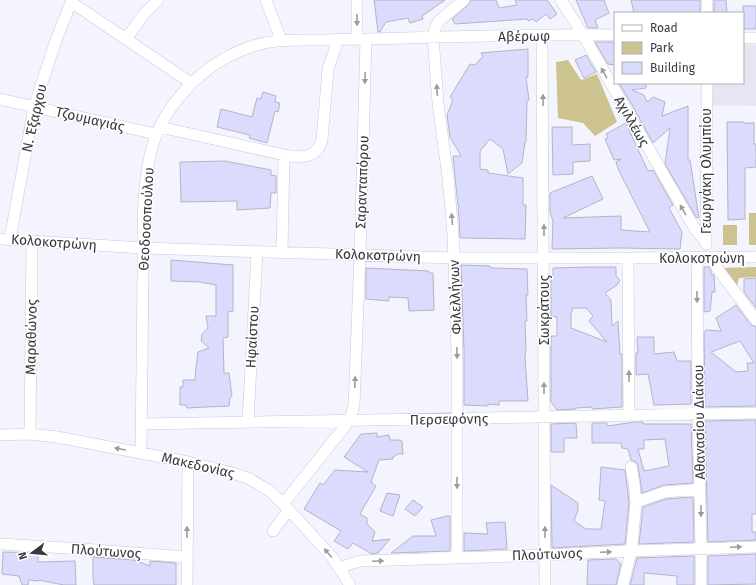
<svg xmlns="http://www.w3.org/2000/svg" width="756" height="585" font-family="'Fira Sans',sans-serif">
  <rect width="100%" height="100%" fill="#f4f4ff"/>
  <path fill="#e5e5f4" d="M743,44L756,45V106L711,105V83H743Z"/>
  <path fill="#ccc38f" d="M568,60L581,80L597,74L617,122L595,136L583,123L558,118L556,62Z
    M749,213H756V245H749Z
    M723,225H737V245H723Z
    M756,267V277L739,278L736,291L719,268Z"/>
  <path fill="#dbdbfe" stroke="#b4b4c5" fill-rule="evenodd" d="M374,0H445L422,16L423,19L410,23L408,18L386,22L380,32H378Z
    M471,0H496L499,8L517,5L515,0H547L557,14L550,19L546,14L536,22L533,19L528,21L527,19L455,24L452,19L468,5Z
    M576,0H604L609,13L595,20L598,28H588Z
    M631,0H700V13H634Z
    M714,0H726L727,13H714Z
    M743,6H756V29H743Z
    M595,42H615V65L608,64Z
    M528,49V77H526L529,100L527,101L526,142H525L522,163L508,174L503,149L490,139L480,151V169L488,170V173L523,178V205H526L525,239L460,238L459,217L458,211L459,206H458L453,156H461L450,137L447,115L453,100L450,97L470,64L475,65L483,56L481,53Z
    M586,55L596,72L584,78L575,60Z
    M619,83H646V88L632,90L644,95L647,102L653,97L665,102L662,116L688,106V160H690L699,218L696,217L665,164L670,128L653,143L631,103L629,100Z
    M263,92L276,96L275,102L280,103L278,112L275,111L267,143L249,138L250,135L217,127L221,109L252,117L257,98L261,99Z
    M727,122H744V123H754V144H756V167L745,168V219L728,220Z
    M626,123L631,132L629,130L648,171L653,170L673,205L669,208L682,232L680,249L620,248L552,249L553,221L550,212V193L592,176L603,199L563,218L621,216V230L650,232L619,171L616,162L621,159L614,160L605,139L608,138L606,134Z
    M552,127H572V145L590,144V161L573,162V174L553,175Z
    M225,161L271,170V175L276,176V193H271L270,208L237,210V201L181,202L180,162Z
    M171,260L233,265V311L228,312V337L223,338L224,373H229L232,396L230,398L229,406L187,408L186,405H180V387H183V380H195L196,367L198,352L209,348L201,341L202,334L208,328L206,316H216V285L200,282L171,281Z
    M461,265L490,266L491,268L527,269L528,295H526L527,321H525L526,349L525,357L528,401H499V405L488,404V406L464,405V350Z
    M588,267H616V276L620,280L617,285L605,293L611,300L612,326L618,321L620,354H622V407L592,409V407L576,408V409L557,410L551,402V336H557V317L551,316V279L553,276V268ZM572,308H586L593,316L589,321L607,342L571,328V312H572Z
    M704,267H709L711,271V274L714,275V276L715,292H712L710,311L704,312Z
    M366,268L429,271V273H433L434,310L409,311L408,298L389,297V301L366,299Z
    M756,278V308L744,292V279Z
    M736,305L750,324L753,326L756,327V406L705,407L704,332L706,330L721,331L716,318ZM740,341L754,363H747L748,371L736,372L711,352Z
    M637,337H654V354L674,352L677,361H691V404L654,405L648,374L636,375V353H638Z
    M756,420V514H752V532H756V540L708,542L705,421Z
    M635,422H643V424H691L693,483L664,485L642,493L638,465L636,462L631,460L628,449L622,448L621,443H592V423H607V426ZM665,439L669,466L644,471L638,449H644V440Z
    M576,423L577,438H564V452H551V424Z
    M377,433V437L389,435L390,440H399L402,441L403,454H398L393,457V459L379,460L371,482L376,486L360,514L367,518V524L375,532L372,541L390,539L378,553L372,554L353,543L348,549L334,541L341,531L304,509L320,483L323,485L335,470L368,472L344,457L361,434Z
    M601,467L625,470L629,502L625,544L552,548L551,485L578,503V510L574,521L586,529H601L605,501L599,500Z
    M387,493L400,495L393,516L380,511Z
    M693,497L694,542L639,544L643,507L666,499Z
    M413,500L423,507L415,516L405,509Z
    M447,516H450V551L391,553L413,536H436L431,520Z
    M505,522L507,549L464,551V533L488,534L486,523Z
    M3,552L38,553V562L75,561L76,585H64L38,580V581L29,580L28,585H22L19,576L2,574Z
    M756,554V584L708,585V556Z
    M694,556V585H677V576L644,573V585H630L637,558Z
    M93,557L134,560L150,566V561L176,563V585H94L93,578Z
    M616,559L621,564L616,585H587L588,560Z"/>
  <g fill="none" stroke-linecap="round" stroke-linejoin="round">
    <defs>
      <path id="minor" d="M266,0L281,40
        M357,0V39
        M561,0L583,35L695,229L706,242
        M707,0V13
        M71,2L191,83
        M542,36L545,585
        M743,38H756
        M126,39L144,14L158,0
        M0,99L156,134
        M160,127L284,155C300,158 317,159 322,140L328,69L336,46L337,40
        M0,239L143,248L454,258H628L756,257
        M10,239L34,107L56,40L72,0
        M706,244L707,83
        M282,252L284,155
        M628,258L629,415
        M697,258L698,414L701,549V585
        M712,258L717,268L756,320
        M248,422L257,252
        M142,424L756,413
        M30,434L32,241
        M0,435L30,434L57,437L188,462L232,473L248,478L270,491L289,510L332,557L350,585
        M141,452C142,394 142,335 143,276C143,233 141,182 154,141C158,128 165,116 173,105C193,78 218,58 250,47C272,39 293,40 315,40C332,40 348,39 365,39C448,37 532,34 615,35
        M636,502L665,492L700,489
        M283,504L346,425L350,418L354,406L360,254L366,39
        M273,531L289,510
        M0,544L83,549L187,557
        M457,558V350L453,233L448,178L438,103L433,37C434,31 435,26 439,21L464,0
        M340,568L350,564L361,561L545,555L631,551L756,547
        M187,585L188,462
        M623,585L631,551L633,534L636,502L634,483L631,467"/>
    </defs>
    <use href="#minor" stroke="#c8c8da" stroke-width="12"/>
    <use href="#minor" stroke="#fff" stroke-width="11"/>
  </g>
  <defs><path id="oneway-solid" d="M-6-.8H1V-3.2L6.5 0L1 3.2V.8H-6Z"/></defs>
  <g fill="#9c9ca0">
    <use href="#oneway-solid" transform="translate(357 20) rotate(89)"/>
    <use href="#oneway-solid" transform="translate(604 73) rotate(-120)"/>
    <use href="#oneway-solid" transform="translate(365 78) rotate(92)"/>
    <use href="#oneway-solid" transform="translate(437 90) rotate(-94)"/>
    <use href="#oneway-solid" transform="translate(543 100) rotate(-90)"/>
    <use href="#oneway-solid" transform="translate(683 210) rotate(-120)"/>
    <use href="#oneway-solid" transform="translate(452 219) rotate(-95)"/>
    <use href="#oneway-solid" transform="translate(544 230) rotate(-90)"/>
    <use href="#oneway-solid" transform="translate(697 297) rotate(89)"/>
    <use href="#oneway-solid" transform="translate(457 353) rotate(89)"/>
    <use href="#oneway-solid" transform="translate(629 376) rotate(-90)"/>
    <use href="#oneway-solid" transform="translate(355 382) rotate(-88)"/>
    <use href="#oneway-solid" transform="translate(544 388) rotate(-90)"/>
    <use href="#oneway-solid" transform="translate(120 449) rotate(-170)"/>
    <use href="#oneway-solid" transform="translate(457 483) rotate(90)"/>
    <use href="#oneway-solid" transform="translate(701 511) rotate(89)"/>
    <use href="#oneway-solid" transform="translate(187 532) rotate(-90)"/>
    <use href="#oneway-solid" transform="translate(545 532) rotate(-90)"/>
    <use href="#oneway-solid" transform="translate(736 547) rotate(-2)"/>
    <use href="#oneway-solid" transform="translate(606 552) rotate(-3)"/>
    <use href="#oneway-solid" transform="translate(328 553) rotate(-130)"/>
    <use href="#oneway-solid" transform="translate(378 561) rotate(-2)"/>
  </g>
  <g text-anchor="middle" stroke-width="3" stroke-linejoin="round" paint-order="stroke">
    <g font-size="14" fill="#393940" stroke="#fff">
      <text transform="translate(524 36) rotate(-1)" y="5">Αβέρωφ</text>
      <text transform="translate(34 118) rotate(-77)" y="5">Ν. Έξαρχου</text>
      <text transform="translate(90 119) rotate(13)" y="5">Τζουμαγιάς</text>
      <text transform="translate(632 121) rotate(60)" y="5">Αχιλλέως</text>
      <text transform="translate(706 171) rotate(-90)" y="5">Γεωργάκη Ολυμπίου</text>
      <text transform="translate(362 182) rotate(-88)" y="5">Σαρανταπόρου</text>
      <text transform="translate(146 219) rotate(-87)" y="5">Θεοδοσοπούλου</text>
      <text transform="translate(54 242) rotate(4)" y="5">Κολοκοτρώνη</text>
      <text transform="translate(378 255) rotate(2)" y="5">Κολοκοτρώνη</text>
      <text x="702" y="263">Κολοκοτρώνη</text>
      <text transform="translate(455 297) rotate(-92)" y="5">Φιλελλήνων</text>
      <text transform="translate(544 310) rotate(-90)" y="5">Σωκράτους</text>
      <text transform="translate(31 337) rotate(-89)" y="5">Μαραθώνος</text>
      <text transform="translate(252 337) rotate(-87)" y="5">Ηφαίστου</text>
      <text transform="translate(449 419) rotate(-1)" y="5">Περσεφόνης</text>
      <text transform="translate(699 422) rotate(-91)" y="5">Αθανασίου Διάκου</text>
      <text transform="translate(198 465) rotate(13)" y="5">Μακεδονίας</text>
      <text transform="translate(106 551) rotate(4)" y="5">Πλούτωνος</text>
      <text transform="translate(547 554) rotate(-2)" y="5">Πλούτωνος</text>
    </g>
  </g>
  <rect x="614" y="12" width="130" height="72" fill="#ffffff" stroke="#b0b0b3"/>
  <rect x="622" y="25" width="20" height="6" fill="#ffffff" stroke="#b0b0b3"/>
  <text x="650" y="32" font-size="12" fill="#393940">Road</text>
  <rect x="622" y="42" width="20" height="12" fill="#ccc38f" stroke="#b0b0b3"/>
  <text x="650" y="52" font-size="12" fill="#393940">Park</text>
  <rect x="622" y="62" width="20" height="12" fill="#dbdbfe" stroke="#b0b0b3"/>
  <text x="650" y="72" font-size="12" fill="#393940">Building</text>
  <g transform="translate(32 553) rotate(254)" stroke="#ffffff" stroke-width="3" paint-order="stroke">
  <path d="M0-3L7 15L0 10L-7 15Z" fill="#393940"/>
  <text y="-6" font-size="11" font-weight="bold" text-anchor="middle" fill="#393940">N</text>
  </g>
</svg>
